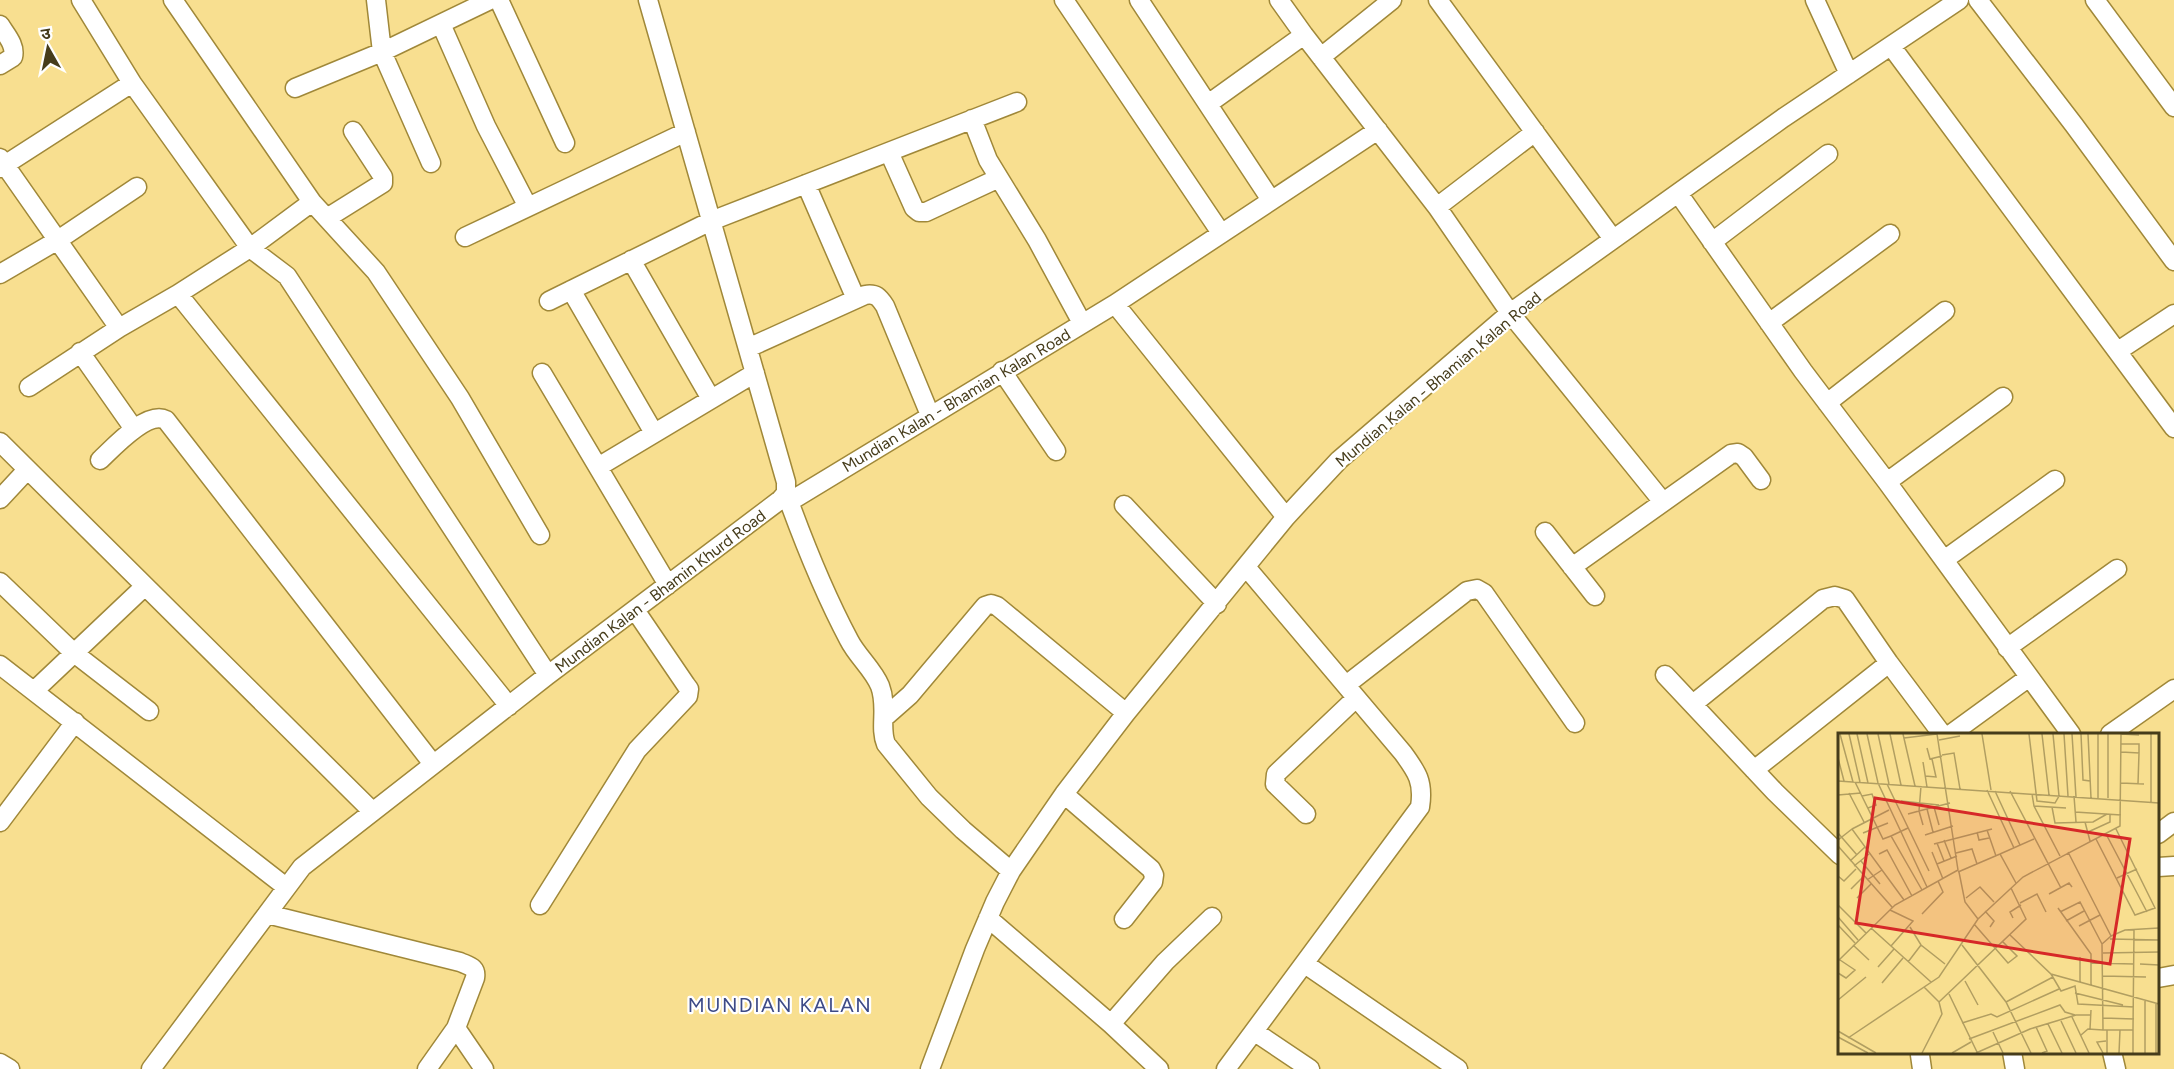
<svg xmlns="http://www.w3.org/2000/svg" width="2174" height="1069" font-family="Figtree,'Noto Sans Devanagari',sans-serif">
  <rect width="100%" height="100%" fill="#f8df90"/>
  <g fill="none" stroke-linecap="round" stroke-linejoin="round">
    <defs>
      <path id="minor" d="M81,0L132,83L250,248L287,276L548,675
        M173,0L312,202L376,272L460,398L540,535
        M376,0L382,52L490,0
        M499,0L565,143
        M1064,0L1221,233
        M1139,0L1271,200
        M1279,0L1304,35L1437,207L1510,313L1663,502
        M1438,0L1613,239
        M1815,0L1849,74
        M1978,0L2074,125L2174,261
        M2095,0L2174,107
        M441,24L486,126L528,207
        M0,25C6,35 16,45 13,57L0,65
        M1891,46L2174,428
        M1321,57L1392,0
        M295,88L382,52L431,163
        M1208,104L1304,35
        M972,119L988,160L1037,240L1082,323
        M889,152L914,208L919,212H926L999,178
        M0,158L119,328L178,294L509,706
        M0,168L132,83
        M806,184L856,299
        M1678,193L1803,371L1887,482L2071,734
        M1437,207L1535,132
        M327,218L383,183V177L353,131
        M465,237L686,132
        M1712,242L1828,154
        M631,260L711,399
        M0,274L58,240L137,187
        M571,290L654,433
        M178,294L250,248L312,202
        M549,301L711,221L1017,102
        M1115,304L1378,130
        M1769,323L1890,234
        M748,348L865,295C876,293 879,297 885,306L930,415
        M2118,351L2174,314
        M80,352L134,429
        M1002,371L1056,451
        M542,373L668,585
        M29,387L119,328
        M1827,403L1945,311
        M0,442L372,811
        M100,460C113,448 147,410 166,420L433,764
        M598,467L755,373
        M1887,482L2003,397
        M786,493C804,543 824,593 849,640C857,656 873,669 880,686C888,707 879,727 886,744L929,797L963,830L1011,871
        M0,499L27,470
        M789,502L1115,304L1286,517
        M1124,505L1217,604
        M1545,532L1595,596
        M1944,560L2055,480
        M1572,567L1731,454L1738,453L1744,457L1761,480
        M0,582L74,653L149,711
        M2007,648L2117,569
        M0,665L286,887
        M1665,675L1775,792L1840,855
        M1346,685L1467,591L1477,589L1484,593L1575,723
        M34,691L145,586
        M1693,704L1823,599L1835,596L1845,599L1889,663L1942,734
        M885,717L910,695L985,606L991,604L997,606L1126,713
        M1951,734L2028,678
        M2110,734L2174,689
        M1754,770L1889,663
        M1064,794L1151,869L1154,875L1153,882L1124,919
        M1306,814L1275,784L1276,774L1356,698
        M0,822L75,722
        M2158,834L2174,822
        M2158,867L2174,866
        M540,905L637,750L688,696L689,689L686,685L635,610
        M267,914L460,962C469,966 477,967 475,978L456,1028L427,1069
        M988,918L1111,1024L1159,1069
        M1305,964L1458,1069
        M2158,978L2174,975
        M1111,1024L1165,962L1212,917
        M456,1028L484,1069
        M1255,1032L1310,1069
        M2012,1052L2015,1069
        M2112,1052L2116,1069
        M1920,1055L1922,1069
        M0,1063L10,1069
        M151,1069L302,867L548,675L780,500L786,493V482L648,0
        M930,1069L975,949L995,902L1011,871L1064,794L1126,713L1286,517L1339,460L1510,313L1783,118L1959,0
        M1226,1069L1420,807C1424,782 1417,772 1403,753L1246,567"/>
    </defs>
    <use href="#minor" stroke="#a08839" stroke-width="21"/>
    <use href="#minor" stroke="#fff" stroke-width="18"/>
  </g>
  <g text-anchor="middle" stroke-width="4.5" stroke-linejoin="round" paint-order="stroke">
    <g font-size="16" fill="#463c1b" stroke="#fff">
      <text transform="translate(1438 379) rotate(-40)" y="6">Mundian Kalan - Bhamian Kalan Road</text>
      <text transform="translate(956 400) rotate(-31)" y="6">Mundian Kalan - Bhamian Kalan Road</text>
      <text transform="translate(660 591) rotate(-37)" y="6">Mundian Kalan - Bhamin Khurd Road</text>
    </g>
    <g font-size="20" letter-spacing="1.5" fill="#3d4a86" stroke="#fff">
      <text x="780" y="1012">MUNDIAN KALAN</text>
    </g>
  </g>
  <g transform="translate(1838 733)">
    <rect width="321" height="321" fill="#f8df90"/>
    <path fill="none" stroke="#b19e61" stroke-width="1.5" d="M2,1L15,49M11,1L22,49M19,1L30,50M29,1L40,50L89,154M40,1L51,51M52,1L63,52M65,1L77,53M144,1L153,57M191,1L199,68L217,70L221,63L215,1M204,1L211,62M226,1L230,63M234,1L238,64M243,1L245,47L252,48M250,1L253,65M260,1V65M270,1V65M283,1L301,2M66,5L99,1M101,7L122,3M89,15L92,26L104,23M283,19L301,20V11H283M104,22L116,20L122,56M0,25L6,48M85,29L89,54M87,43L98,44L94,26M0,48L321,70M17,49L45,106L53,103L84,157M283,50L306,51M49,51L91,138M300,51L301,20M83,53L81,78L112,70M149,57L176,115M157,58L182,112M172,58L223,155M11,60L26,89M194,61L196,73L222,123M0,62L23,60M24,63L34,61L38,72L30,75M236,63L238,89M63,68L101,72M313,69V1M196,73L228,75M96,74L101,92M214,74L217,90L255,89L269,81M89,76L95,99M237,79L283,82M70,81L81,78L85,92M247,89L252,108M14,96L51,77M149,97L158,123M139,99L141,107L151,105M250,99L272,89V82M0,100L19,122M25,100L50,90M268,101L309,179M87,102L115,93M53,103L70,95M258,106L297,182L317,175L278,96M0,107L14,96L66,167M106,107L113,125M99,110L106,128M96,111L154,96M0,113L54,174M94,119L105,146M230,119L273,203L264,211L265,297H269V320M118,120L134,116L139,131M41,121L49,117L74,163M162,121L196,106M12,128L27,114M23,128L42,151M99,131L119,123M16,133L31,121M120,139L162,121L178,150M121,139L127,169L140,186M0,143L6,148L18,136M279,145L299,136M29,147L44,137M13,156L26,143M211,161L231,150L234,154M19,165L33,151M128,165L142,154L156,169M182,170L199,161L208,179M0,172L28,200M220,175L253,221V252M52,177L75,188L53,213M147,178L156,188L152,194M222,179L242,169L264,211M84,181L105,159L100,148M0,184L20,207M175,185L172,179L183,172M228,188L246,178M136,191L170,230L179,223L165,209M0,192L17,210M241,193L262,182M72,194L83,212L107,231M33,195L93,249M172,202L213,241L321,271M273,203L287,197L321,195M272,206L321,207M15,212L31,227M124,212L168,269L193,320M265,220L321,219M0,228L57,172L120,137L99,1M70,229L83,212M253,230L296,231M302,231L321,232M40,234L56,216M0,240L8,245L17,237L2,227M213,241L223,258L237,253L240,271L296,274M265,243L308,244M127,248L140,272M242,249V224M44,250L65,225M86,254L101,269L188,186L173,155M237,260L285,272M111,261L139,319M0,267L28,244M168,269L215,244M234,284L251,320M265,285L296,286M223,288L238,320M124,290L153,281L159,284L221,256M210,291L224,320M198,294L209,318L204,320M252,296L253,277M269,297H295V320M295,297L296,197M0,298L38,320M155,299L165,320M243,302L250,296L265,297M0,304L30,320M10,305L101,244L140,186L185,144L282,93L283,1M131,306L222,272L227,279L237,282M84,320L104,281L101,269M114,320L133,309M138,320L192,296L238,282H253M265,320L259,309L268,308M281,320L282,297M307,320V267M318,320V270"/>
    <path fill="#d62828" fill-opacity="0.15" stroke="#d62828" stroke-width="3" d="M37,65L292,106L272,231L18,190Z"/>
    <rect width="321" height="321" fill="none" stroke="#463c1b" stroke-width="3"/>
  </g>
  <g transform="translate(48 48) rotate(351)" stroke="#ffffff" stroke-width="4.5" paint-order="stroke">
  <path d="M0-4.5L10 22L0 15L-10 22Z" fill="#463c1b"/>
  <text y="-9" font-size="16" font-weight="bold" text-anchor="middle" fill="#463c1b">उ</text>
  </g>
</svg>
